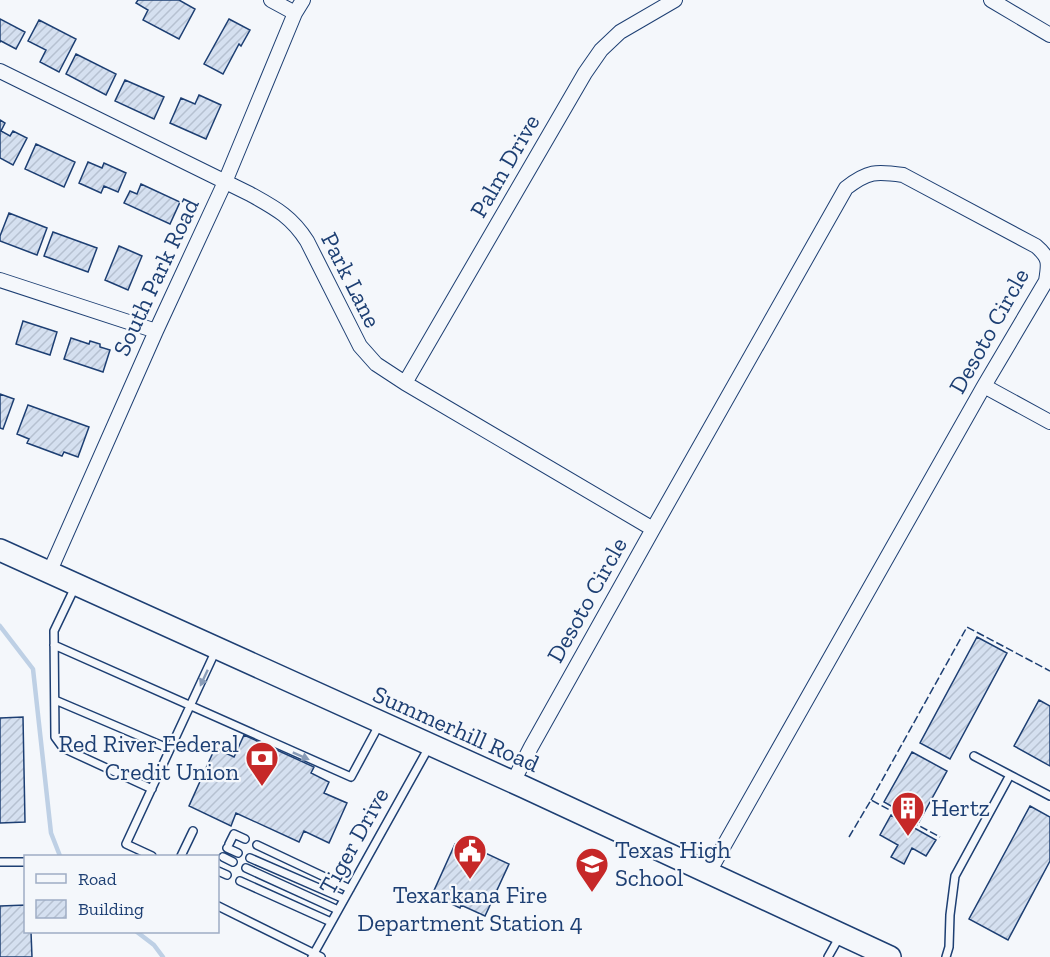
<svg xmlns="http://www.w3.org/2000/svg" width="1050" height="957" font-family="'Zilla Slab',serif">
  <defs>
    <pattern id="building-hatch" width="6" height="6" patternUnits="userSpaceOnUse" patternTransform="scale(1.5)"><rect width="6" height="6" fill="#d5e0f0"/><path d="M-1 1l2-2M0 6l6-6M5 7l2-2" fill="none" stroke="#b6c1d1"/></pattern>
  </defs>
  <rect width="100%" height="100%" fill="#f4f7fb"/>
  <g fill="none" stroke-linecap="round" stroke-linejoin="round">
    <path stroke="#bed0e5" stroke-width="4.5" d="M0,626L33,669L51,833L60,856
      M137,932L154,945L163,957"/>
  </g>
  <path fill="url(#building-hatch)" stroke="#1d3f73" stroke-width="1.5" d="M138,0H179L195,9L179,39L143,20L148,10L136,3Z
    M0,19L25,32L16,49L1,41L0,42Z
    M229,19L250,30L241,46L239,44L223,74L204,64Z
    M39,20L76,39L59,72L40,62L46,50L28,41Z
    M76,54L116,74L106,95L66,74Z
    M125,80L164,97L154,119L115,101Z
    M199,95L221,105L206,139L170,123L181,98L195,104Z
    M0,120L5,123L1,131L10,136L13,131L27,138L13,165L0,158Z
    M36,144L75,162L64,187L25,169Z
    M88,162L102,168L104,163L126,173L118,192L104,186L101,193L79,183Z
    M141,184L180,202L170,224L124,203L130,191L137,194Z
    M9,213L47,228L37,255L0,241V236Z
    M53,232L97,248L88,272L44,256Z
    M119,246L142,256L128,290L105,280Z
    M23,321L57,332L50,355L16,344Z
    M71,338L89,344L90,341L100,344V347L110,350L103,372L64,359Z
    M0,394L14,399L3,429L0,428Z
    M28,405L89,427L78,457L64,452L62,456L27,443L29,439L17,434Z
    M977,637L1007,653L950,759L920,743Z
    M1039,700L1050,706V766L1014,746Z
    M23,717L25,822L0,823V718Z
    M244,735L314,767L311,773L329,782L324,793L347,803L329,843L304,831L299,842L236,813L231,826L189,806L215,748L234,757Z
    M912,752L947,771L919,822L884,802Z
    M1030,806L1050,817V861L1008,940L969,919Z
    M891,815L936,840L926,856L912,848L904,864L891,857L898,845L880,835Z
    M455,844L478,854L479,850L509,864L485,916L461,905L460,908L432,895Z
    M26,905V932H31L32,957H0V906Z"/>
  <g fill="none" stroke-linecap="round" stroke-linejoin="round">
    <defs>
      <path id="service" d="M75,587L54,631L55,737L63,748L152,789
        M54,645L351,777L379,725
        M55,700L170,749
        M1010,775L1050,796
        M229,844L234,834L245,839
        M257,845L350,889
        M227,848L238,853
        M152,856L126,844L216,650
        M181,856L193,831
        M223,857L233,862
        M250,858L344,899
        M0,862H26
        M246,868L338,910
        M218,871L227,875
        M240,881L331,922
        M218,906L321,957
        M312,957L429,747
        M828,957L840,936
        M946,957L949,947L950,915L955,876L1010,775L974,756"/>
      <path id="minor" d="M271,0L295,13
        M991,0L1050,35
        M0,71L250,194C275,208 291,216 307,241L360,346L376,364L405,383L653,529
        M0,280L156,331
        M405,383L585,73L601,50L620,32L675,0
        M984,386L1050,422
        M49,573L156,331L225,182L295,13L303,0
        M513,782L531,747L653,529L846,188C868,171 876,171 903,175L1036,246C1050,258 1049,263 1046,281L984,386L709,872"/>
      <path id="primary" d="M0,550L524,787L890,957"/>
    </defs>
    <use href="#service" stroke="#1d3f73" stroke-width="10"/>
    <use href="#minor" stroke="#1d3f73" stroke-width="16"/>
    <use href="#primary" stroke="#1d3f73" stroke-width="24"/>
    <use href="#service" stroke="#f4f7fb" stroke-width="7"/>
    <use href="#minor" stroke="#f4f7fb" stroke-width="14"/>
    <use href="#primary" stroke="#f4f7fb" stroke-width="21"/>
    <path stroke="#1d3f73" stroke-width="1.5" stroke-dasharray="8 3" stroke-linecap="butt" d="M871,800L967,627L1050,671
      M849,837L871,800L940,837"/>
  </g>
  <defs><path id="oneway-solid" d="M-6-.8H1V-3.2L6.5 0L1 3.2V.8H-6Z" transform="scale(1.5)"/></defs>
  <g fill="#889bb7">
    <use href="#oneway-solid" transform="translate(204 678) rotate(115)"/>
    <use href="#oneway-solid" transform="translate(301 756) rotate(24)"/>
  </g>
  <defs>
    <symbol id="bank-pin" viewBox="-11 -11 22 30"><path d="M0 17L-7.5 6A9.5 9.5 0 1 1 7.5 6Z" fill="#c62828" stroke="#f4f7fb"/><path d="M-6-4H6V4H-6ZM0-2.3a2.3 2.3 0 1 0 0 4.6a2.3 2.3 0 1 0 0-4.6Z" fill="#fff"/></symbol>
    <symbol id="building-pin" viewBox="-11 -11 22 30"><path d="M0 17L-7.5 6A9.5 9.5 0 1 1 7.5 6Z" fill="#c62828" stroke="#f4f7fb"/><path d="M-4-6H4V6H1V3H-1V6H-4ZM-2.5-4.3h1.7v1.8h-1.7ZM.8-4.3h1.7v1.8H.8ZM-2.5-1h1.7V.8h-1.7ZM.8-1h1.7V.8H.8Z" fill="#fff"/></symbol>
    <symbol id="civic-pin" viewBox="-11 -11 22 30"><path d="M0 17L-7.5 6A9.5 9.5 0 1 1 7.5 6Z" fill="#c62828" stroke="#f4f7fb"/><path d="M-.6-6.5H3V-4.5H.6V-3L4-1V1h2V6H-6V1h2V-1L-.6-3ZM-1.2 2.5V6h2.4V2.5Z" fill="#fff"/></symbol>
    <symbol id="school-pin" viewBox="-11 -11 22 30"><path d="M0 17L-7.5 6A9.5 9.5 0 1 1 7.5 6Z" fill="#c62828" stroke="#f4f7fb"/><path d="M0-5L7-2L0 1L-7-2ZM-4 1L0 2.5L4 1V4Q0 6-4 4Z" fill="#fff"/></symbol>
  </defs>
  <g fill-rule="evenodd">
    <use href="#bank-pin" x="243" y="739" width="38" height="52"/>
    <use href="#building-pin" x="889" y="789" width="38" height="52"/>
    <use href="#civic-pin" x="451" y="832" width="38" height="52"/>
    <use href="#school-pin" x="573" y="845" width="38" height="52"/>
  </g>
  <g text-anchor="middle" stroke-width="4.5" stroke-linejoin="round" paint-order="stroke">
    <g font-size="24" fill="#1d3f73" stroke="#f4f7fb">
      <text transform="translate(505 166) rotate(-60)" y="8">Palm Drive</text>
      <text transform="translate(156 277) rotate(-65)" y="8">South Park Road</text>
      <text transform="translate(351 280) rotate(63)" y="8">Park Lane</text>
      <text transform="translate(989 331) rotate(-61)" y="8">Desoto Circle</text>
      <text transform="translate(587 600) rotate(-61)" y="8">Desoto Circle</text>
      <text transform="translate(456 729) rotate(24)" y="8">Summerhill Road</text>
      <text transform="translate(354 841) rotate(-61)" y="8">Tiger Drive</text>
    </g>
    <g font-size="24" fill="#1d3f73" stroke="#f4f7fb" text-anchor="start">
      <text x="239" y="752" text-anchor="end">Red River Federal<tspan x="239" dy="28">Credit Union</tspan></text>
      <text x="931" y="816">Hertz</text>
      <text x="615" y="858">Texas High<tspan x="615" dy="28">School</tspan></text>
      <text x="470" y="903" text-anchor="middle">Texarkana Fire<tspan x="470" dy="28">Department Station 4</tspan></text>
    </g>
  </g>
  <rect x="24" y="855" width="195" height="78" fill="#f4f7fb" stroke="#9eadc5" stroke-width="1.5"/>
  <rect x="36" y="874" width="30" height="9" fill="#f4f7fb" stroke="#9eadc5" stroke-width="1.5"/>
  <text x="78" y="885" font-size="18" fill="#1d3f73">Road</text>
  <rect x="36" y="900" width="30" height="18" fill="url(#building-hatch)" stroke="#9eadc5" stroke-width="1.5"/>
  <text x="78" y="915" font-size="18" fill="#1d3f73">Building</text>
</svg>
